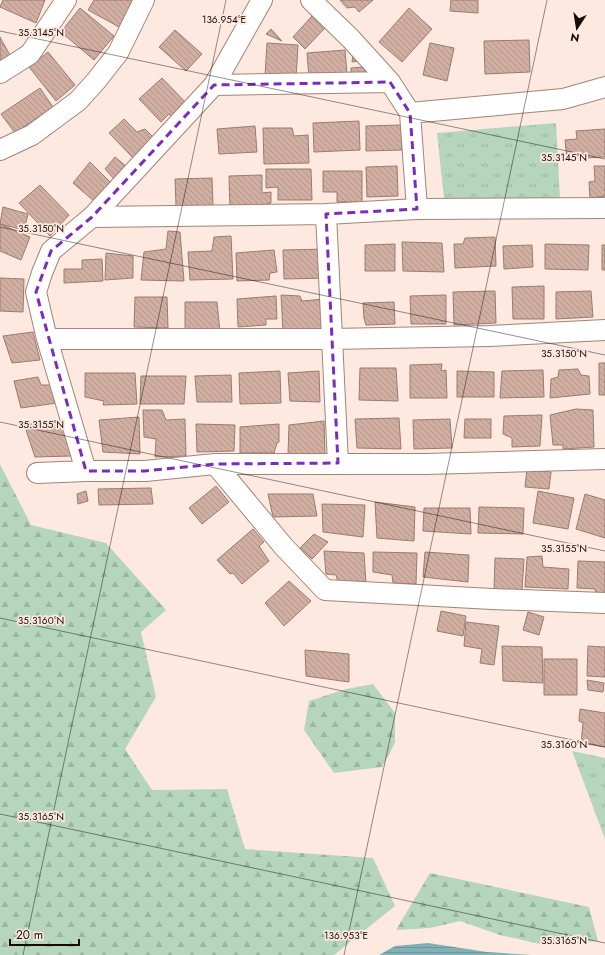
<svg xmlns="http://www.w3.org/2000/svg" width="605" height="955" font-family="Jost,sans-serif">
  <defs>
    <pattern id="forest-firs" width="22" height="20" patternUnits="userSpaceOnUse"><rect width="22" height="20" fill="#b5d5bc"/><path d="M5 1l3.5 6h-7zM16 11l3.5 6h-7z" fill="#9bb6a0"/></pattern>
    <pattern id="park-tufts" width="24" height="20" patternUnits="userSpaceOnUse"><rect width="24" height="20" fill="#b5d5bc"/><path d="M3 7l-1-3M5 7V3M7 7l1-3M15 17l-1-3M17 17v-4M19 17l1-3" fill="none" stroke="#9bb6a0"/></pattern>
    <pattern id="water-rules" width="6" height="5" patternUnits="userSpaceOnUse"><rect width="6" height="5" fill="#7fb1b6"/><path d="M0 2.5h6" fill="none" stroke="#6d979b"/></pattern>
    <pattern id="building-back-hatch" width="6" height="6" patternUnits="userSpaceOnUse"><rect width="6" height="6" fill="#d0afa2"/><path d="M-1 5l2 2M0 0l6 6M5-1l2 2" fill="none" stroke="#b2958a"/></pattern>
  </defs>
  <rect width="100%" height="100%" fill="#fee9e1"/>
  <path fill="url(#forest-firs)" d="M0,464L31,525L106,543L166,610L141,632L156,697L125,749L152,790L227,789L245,849L373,858L395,906L334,955H0Z
    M373,684L395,713V743L382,767L334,773L304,730L309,701L346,689Z
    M430,873L589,907L598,941L544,945L500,935L460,921L430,928L396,930Z"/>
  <path fill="url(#park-tufts)" d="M556,123L560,199H444L437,133Z
    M572,751L605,758V839Z"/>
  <path fill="url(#water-rules)" d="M428,943L487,952L532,955H379L395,946Z"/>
  <path fill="url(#building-back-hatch)" stroke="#9a7b70" d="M3,0H45L36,23L0,7Z
    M94,0H134L119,27L88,10Z
    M340,0H373L359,12L355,7L347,8Z
    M451,0H478V13L450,11Z
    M80,8L114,36L94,60L61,32Z
    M409,8L432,29L402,62L379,42Z
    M312,16L325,28L305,49L293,37Z
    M271,29L282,41L266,34Z
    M175,30L202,54L186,71L159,47Z
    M0,37L13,61L0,68Z
    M529,40L530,72L485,74L484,41Z
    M267,43L298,45L296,79L265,76Z
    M430,43L454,48L447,81L423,75Z
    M345,50L347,74L309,77L307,53Z
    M48,52L75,85L56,101L29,67Z
    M353,55L359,61L352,62Z
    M364,67L365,74L351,75V68Z
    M162,78L189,106L174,119L169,114L161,122L139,99Z
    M40,88L53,107L15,133L1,114Z
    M124,119L137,132L145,129L158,142L137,162L109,133Z
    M359,121L360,150L314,152L313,123Z
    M401,125L402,150L366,151V126Z
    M255,126L257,152L219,154L217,129Z
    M263,128H292L294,136L308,135L309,163L264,164Z
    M605,129V157L567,159L565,140L577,139L576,131Z
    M115,157L127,167L115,180L105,169Z
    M90,162L110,182L95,202L73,183Z
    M397,166L398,196L367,197L366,167Z
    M594,166H605V196L590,198L589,182L595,181Z
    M266,169H311L312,200H278V187L266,188Z
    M323,171H362V202H337V192H323Z
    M262,175V193L271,192V203L266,204L267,209L230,210L229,176Z
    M212,178L213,206H176L175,179Z
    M40,185L69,215L50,236L19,203Z
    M3,207L28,214L24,230L0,224Z
    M0,224L30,237L21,260L0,251Z
    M168,231L180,232L184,281L141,280L144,252L166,249Z
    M231,236L233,279L190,280L188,252L212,251L214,237Z
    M495,237L496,266L455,268L454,244H463L465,238Z
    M402,242L442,243L444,272L403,271Z
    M395,244V271H365V245Z
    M545,244L589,245L588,270L545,269Z
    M532,245L533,267L504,269L503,246Z
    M602,245H605V270H602Z
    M327,249V278L284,279L283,250Z
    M274,250L277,272L270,273L269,280L237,281L236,253Z
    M106,253L133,256V278L105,280Z
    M102,259L103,281L64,283V269H82V260Z
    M0,278L24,279L23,312L0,311Z
    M544,286V319H513L512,287Z
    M495,291L496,323L454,325L453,292Z
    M591,291L593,317L556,319V292Z
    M281,295L300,296L302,301L324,299L323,330L283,331Z
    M446,295V324H411L410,296Z
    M276,296L277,319H266V325L238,327L237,299Z
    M135,297H167L168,328L134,327Z
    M185,302H217L220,333H185Z
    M394,302L395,324L366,325L364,318L363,303Z
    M33,332L40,360L12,363L3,336Z
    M599,363H605V395H599Z
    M442,364L441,371L446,370L447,398H410V365Z
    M360,368H396L398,401L359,400Z
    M578,369L581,375L589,376L590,394L550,398L551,379L558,377L559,370Z
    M543,370L544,397L500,398L502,371Z
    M280,371L281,403L240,404L239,373Z
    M319,371L320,402L290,401L288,373Z
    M457,371L494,372V397H457Z
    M85,373H135L137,404L103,405L104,401L85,397Z
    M231,375L232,402H197L195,376Z
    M141,376H186L184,404H140Z
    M38,377L41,385H52L57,403L21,408L14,381Z
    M576,409L593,410L594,447L563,449V445H553L550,415Z
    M143,410H162L166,420L185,419L186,456L155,457L156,439L144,437Z
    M542,415L540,446L512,447V438L503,434L504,416Z
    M139,417L140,454L103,452L99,420Z
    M399,418L401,449L357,448L355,419Z
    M450,419L452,448L414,449L413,420Z
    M465,419H491V438H464Z
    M324,421L325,454H288L289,425Z
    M24,424H65L71,456L35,457Z
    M196,424L235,425L234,451L197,452Z
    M279,424V442L277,443L274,453H240V427Z
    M527,469L551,472L549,489L525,487Z
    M216,486L229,502L202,524L189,508Z
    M151,488L153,504L99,505L98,489Z
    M86,491L88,501L78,504L77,494Z
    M538,491L574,498L568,529L533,523Z
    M268,494H313L317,516L273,517Z
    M585,494L605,500V538L576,529Z
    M375,502L415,507L414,541L377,538Z
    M322,504L365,505L363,537L323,532Z
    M479,507L524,508L523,534L478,533Z
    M424,508H470L471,534L423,531Z
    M253,529L264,542L259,546L269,561L242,584L233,573L230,574L217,560Z
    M314,534L328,542L312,559L300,548Z
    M324,551L364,553L366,584L338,582L336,575L326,574Z
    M373,552L417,553L416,584L393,583L392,575L373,572Z
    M425,552L469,555L468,582L423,577Z
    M542,556L543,567L569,569L568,589L525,587L527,557Z
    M495,558L524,559L522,591L494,590Z
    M578,561L605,562V596L596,595L595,589L577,588Z
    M289,581L311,601L284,626L265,603Z
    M441,611L466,616L463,636L437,631Z
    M528,612L544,617L539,635L523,630Z
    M466,622L499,626L494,665L480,663L482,649L464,646Z
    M502,646L542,647L543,683L503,681Z
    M588,646L605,647V677L587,676Z
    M305,650L349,654V682L306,676Z
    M544,659H577V695H544Z
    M587,680L604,683L603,692L588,690Z
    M580,709L605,713V747L581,743L583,723L579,721Z"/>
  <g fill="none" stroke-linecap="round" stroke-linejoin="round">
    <defs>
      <path id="street" d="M262,0L214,85L92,217L51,251L42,273L36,292L47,339L86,471H145L215,464H425L605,459
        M311,0L351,39L390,82L410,113L563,99L605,87
        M0,73L30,54L66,0
        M214,85L390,82
        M410,113L417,209
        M0,150L32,135L78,101L96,81L118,53L144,0
        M326,214L338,463
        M92,217L326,214L417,209L605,208
        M47,339H332L489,336L605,330
        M215,464L284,547L325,590L492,599L605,603
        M37,473L86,471"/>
    </defs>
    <use href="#street" stroke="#a28377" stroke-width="22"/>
    <use href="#street" stroke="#fff" stroke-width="20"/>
  </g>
  <path fill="none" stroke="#7b2cbf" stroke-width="3" stroke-dasharray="8 5" stroke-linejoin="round" d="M390,82L410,113L417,209L326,214L338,463L215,464L145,471H86L36,292L51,251L92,217L214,85Z"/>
  <path fill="none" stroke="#150a06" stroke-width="1" stroke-opacity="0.45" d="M0,31L605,159M0,227L605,355M0,422L605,551M0,618L605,747M0,814L605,943M23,955L226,0M344,955L547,0"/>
  <g font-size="10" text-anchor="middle" fill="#150a06" stroke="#fee9e1" stroke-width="3.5" stroke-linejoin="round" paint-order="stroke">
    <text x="224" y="23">136.954°E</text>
    <text x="41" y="36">35.3145°N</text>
    <text x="564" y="161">35.3145°N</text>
    <text x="41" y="232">35.3150°N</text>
    <text x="564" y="357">35.3150°N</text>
    <text x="41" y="428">35.3155°N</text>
    <text x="564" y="552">35.3155°N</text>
    <text x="41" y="624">35.3160°N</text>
    <text x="564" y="748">35.3160°N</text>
    <text x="41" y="820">35.3165°N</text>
    <text x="346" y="939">136.953°E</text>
    <text x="564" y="944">35.3165°N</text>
  </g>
  <g transform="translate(577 28) rotate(192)" stroke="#fee9e1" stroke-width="3" paint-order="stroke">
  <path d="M0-3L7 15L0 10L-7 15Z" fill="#150a06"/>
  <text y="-6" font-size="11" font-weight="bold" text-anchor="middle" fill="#150a06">N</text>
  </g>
  <path d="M10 939v6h69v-6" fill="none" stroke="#150a06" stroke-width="2"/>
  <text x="16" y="939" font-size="12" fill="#150a06" stroke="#fee9e1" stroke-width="3" paint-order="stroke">20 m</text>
</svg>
